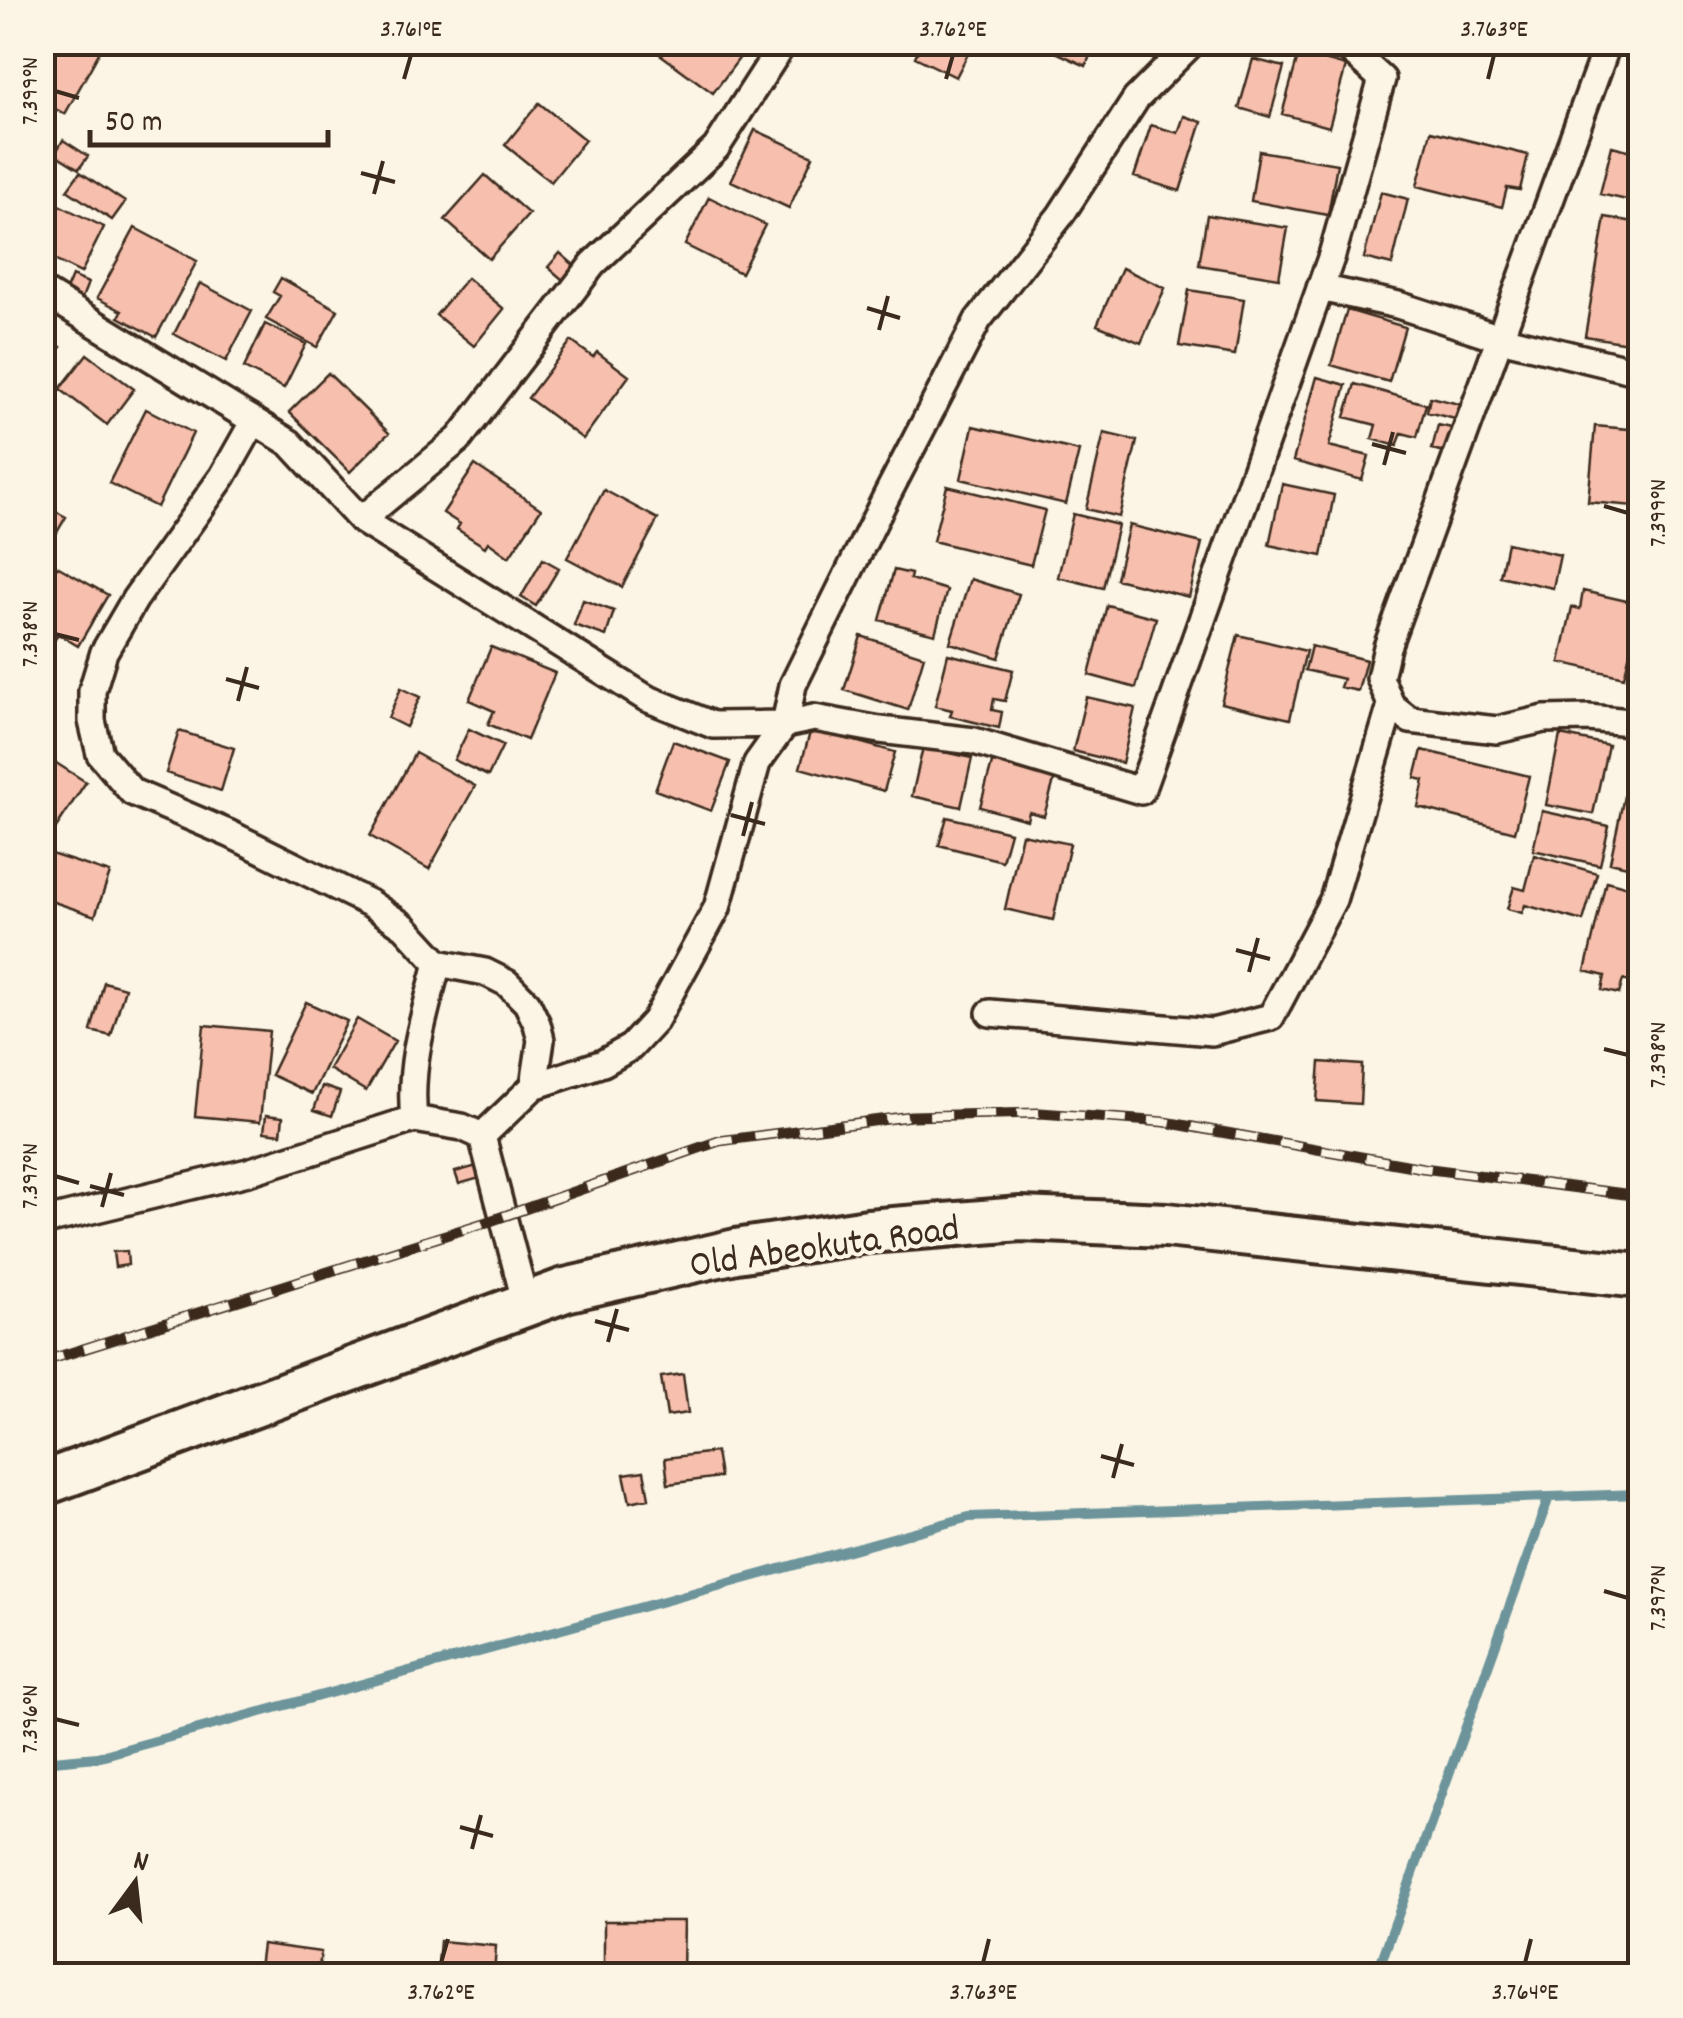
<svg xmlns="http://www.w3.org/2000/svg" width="1683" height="2018" font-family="Dekko,sans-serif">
  <rect width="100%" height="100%" fill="#fcf5e5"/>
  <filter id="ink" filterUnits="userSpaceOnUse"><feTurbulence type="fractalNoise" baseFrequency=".01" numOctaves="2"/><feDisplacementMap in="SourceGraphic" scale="20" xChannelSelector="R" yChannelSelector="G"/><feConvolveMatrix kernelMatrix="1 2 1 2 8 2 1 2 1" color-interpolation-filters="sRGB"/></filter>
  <g filter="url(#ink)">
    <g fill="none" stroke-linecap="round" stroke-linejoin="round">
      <path stroke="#6c949a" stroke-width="10" d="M42,1762L97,1757L969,1517L1640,1494
        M1376,1976L1549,1497"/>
    </g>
    <path fill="#f7bfad" stroke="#3b2a1e" stroke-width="2.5" d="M48,42H105L65,114L42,102V53Z
      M664,42H740L747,48L713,93L657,52Z
      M922,42H974L956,77L915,57Z
      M1034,42H1095L1086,66Z
      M1299,53L1346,66L1329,127L1282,114Z
      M1253,59L1284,67L1270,117L1239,108Z
      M539,103L585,140L551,182L505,145Z
      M1184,116L1202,122L1180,191L1134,177L1151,125L1178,133Z
      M755,130L813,156L789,208L731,181Z
      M1431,131L1528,155L1520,190L1507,188L1502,207L1417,186Z
      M63,140L88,156L79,169L55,154Z
      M1612,146L1640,153V203L1600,194Z
      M1259,151L1337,164L1328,215L1251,201Z
      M80,172L125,202L112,220L67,190Z
      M485,175L529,214L489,259L445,220Z
      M1381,192L1408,199L1392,265L1364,258Z
      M709,197L765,225L741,273L685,245Z
      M55,203L104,227L81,273L42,254V228Z
      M1207,215L1288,228L1279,278L1199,265Z
      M1605,217L1640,223V345L1585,336Z
      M135,228L197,261L156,337L119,317L122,311L97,298Z
      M560,253L575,266L563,280L548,267Z
      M1122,268L1165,288L1141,343L1097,325Z
      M72,276L88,283L80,303L63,297Z
      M281,278L338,310L317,347L266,319L280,296L273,292Z
      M467,278L504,309L474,346L436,315Z
      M200,283L252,311L226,361L174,334Z
      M1189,290L1244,299L1235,355L1179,346Z
      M1347,310L1405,327L1389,382L1331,365Z
      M265,324L306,344L284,388L244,368Z
      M42,335L61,347L42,377Z
      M571,341L593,357L597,352L629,376L583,439L528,398Z
      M87,354L134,389L107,425L60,389Z
      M328,373L389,433L350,472L289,412Z
      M1317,377L1346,385L1329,446L1369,456L1362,480L1293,461Z
      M1355,384L1426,404L1417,437L1402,433L1397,446L1372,439L1376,425L1345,417Z
      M1430,397L1463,405L1459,420L1427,412Z
      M146,409L193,433L157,507L109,483Z
      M1438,425L1456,429L1449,453L1432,449Z
      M973,426L1079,451L1066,504L961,479Z
      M1595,426L1640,430L1635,506L1588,502Z
      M1104,433L1137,441L1119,517L1086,509Z
      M475,465L541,509L509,557L488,542L485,547L457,529L460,524L443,513Z
      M1282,484L1334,495L1322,556L1269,545Z
      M947,486L1045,510L1031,565L933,541Z
      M604,490L658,519L622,587L567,558Z
      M42,504L66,517L42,558Z
      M1073,514L1118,525L1103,588L1058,577Z
      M1129,525L1202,543L1189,597L1116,579Z
      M1507,543L1560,555L1553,588L1500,576Z
      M543,559L559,568L536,606L521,597Z
      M57,566L108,595L78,646L58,634L54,641L42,635V590Z
      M894,570L911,574L910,579L947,590L935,634L880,620Z
      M970,579L1019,594L999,658L950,643Z
      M1583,591L1640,604V637L1634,636L1624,677L1560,662L1572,607L1580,609Z
      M583,600L614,611L606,636L574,625Z
      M1107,605L1156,618L1136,688L1089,675Z
      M1238,635L1306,651L1290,719L1221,703Z
      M861,636L924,656L908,710L844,690Z
      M1311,646L1366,660L1358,691L1340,687L1343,679L1305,670Z
      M491,647L555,673L527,740L488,724L494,711L469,700Z
      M948,654L1013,670L1005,701L994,699L992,710L1002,712L999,728L950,716L952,710L935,706Z
      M401,688L420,697L406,727L388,718Z
      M1086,697L1135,708L1122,763L1073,751Z
      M469,729L503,745L488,776L454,760Z
      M811,729L895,752L884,791L800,768Z
      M179,731L234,748L221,791L166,773Z
      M1560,735L1608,745L1593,814L1546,805Z
      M673,741L730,762L711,811L655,790Z
      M923,747L972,758L961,807L912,796Z
      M1422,750L1529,776L1515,832L1418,807L1424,780L1415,778Z
      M995,752L1057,770L1044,816L1029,812L1027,820L980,807Z
      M415,753L475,786L429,869L370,836Z
      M42,754L86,782L42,849Z
      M1632,758L1640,760V869L1610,862Z
      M1542,811L1609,826L1600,865L1533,850Z
      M947,817L1010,832L1002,861L939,845Z
      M1022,834L1070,844L1053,920L1005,909Z
      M45,852L110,873L95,916L42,898Z
      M1534,855L1597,873L1583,921L1525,905L1522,913L1507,909L1514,887L1525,890Z
      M1606,881L1640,890V985L1623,980L1619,994L1602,990L1605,976L1585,971Z
      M104,982L125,988L111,1036L91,1031Z
      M306,1002L347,1021L312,1094L271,1075Z
      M357,1019L395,1041L366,1091L329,1069Z
      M204,1025L269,1031L260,1122L195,1116Z
      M1320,1062L1362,1065L1360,1104L1317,1101Z
      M322,1086L340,1092L332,1116L314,1110Z
      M266,1115L283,1117L281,1134L264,1132Z
      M477,1166L480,1178L459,1184L455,1172Z
      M127,1251L128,1265L115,1267L113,1252Z
      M683,1374L688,1413L667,1416L661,1377Z
      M716,1452L720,1477L668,1484L665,1458Z
      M644,1471L649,1498L630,1502L624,1474Z
      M604,1921H684L683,1974L604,1973Z
      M440,1941L496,1946L494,1976H437Z
      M262,1944L321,1952L318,1976H258Z
      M348,1967L386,1976H346Z
      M936,1971L1001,1975V1976H936Z"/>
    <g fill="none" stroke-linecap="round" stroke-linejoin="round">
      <defs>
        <path id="minor" d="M1193,42L1136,99L1060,216L978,320L887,495L793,685L785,724L814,718L880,730L974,741L1141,791L1332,255L1382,79L1349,49L1330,42
          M1608,42L1387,647L1380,678L1391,705L1410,720L1497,730L1544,719L1588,718L1640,723
          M1320,288L1398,305L1500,338L1640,372
          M42,291L290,443L361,520L646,698L713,725L785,724
          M254,421L223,476L135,599L104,652L92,691V721L100,754L132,792L230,834L371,904L405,927L438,963C424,1016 408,1065 414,1119
          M361,520L459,439L593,264L716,148L784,42
          M438,963L485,972L507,983L527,1003L537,1024L541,1040L534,1086L482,1136
          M990,1013L1212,1032L1271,1017L1333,900L1391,705
          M534,1086L603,1063L631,1047L655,1021L717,908L757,763L785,724
          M42,1222L248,1172L414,1119L462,1127L482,1136L526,1304"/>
        <path id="trunk" d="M42,1484L565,1290L736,1251L868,1231L1021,1219L1166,1225L1640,1276"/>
      </defs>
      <use href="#minor" stroke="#3b2a1e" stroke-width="32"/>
      <use href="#trunk" stroke="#3b2a1e" stroke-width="50"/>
      <use href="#minor" stroke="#fcf5e5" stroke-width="25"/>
      <use href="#trunk" stroke="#fcf5e5" stroke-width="42"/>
      <defs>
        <path id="rail" d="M42,1362L490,1221L719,1141L911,1116L1040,1113L1165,1122L1423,1168L1640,1196"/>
      </defs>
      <use href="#rail" stroke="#3b2a1e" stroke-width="11"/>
      <use href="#rail" stroke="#fcf5e5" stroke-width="8" stroke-dasharray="22" stroke-linecap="butt"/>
    </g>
  </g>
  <path fill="none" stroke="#3b2a1e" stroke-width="4" d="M404,79L411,55M946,79L953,55M1488,79L1494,55M55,91L79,98M361,173L395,182M374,194L383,161M867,308L900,318M879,330L888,296M1372,444L1406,453M1384,465L1393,432M1604,506L1628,513M55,634L79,640M226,679L259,688M238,701L247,667M731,815L765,824M743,836L752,802M1236,950L1270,959M1249,972L1258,938M1604,1049L1628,1055M55,1176L79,1183M90,1186L124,1195M102,1207L111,1173M595,1321L629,1330M608,1342L617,1309M1101,1456L1134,1465M1113,1478L1122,1444M1604,1591L1628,1598M55,1719L79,1725M460,1827L493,1836M472,1849L481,1815M441,1963L448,1939M983,1963L989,1939M1525,1963L1531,1939"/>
  <g text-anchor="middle" stroke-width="8" stroke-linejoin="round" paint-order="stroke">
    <g font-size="38" fill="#3b2a1e" stroke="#fcf5e5">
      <text transform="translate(824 1244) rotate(-8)" y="13">Old Abeokuta Road</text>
    </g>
  </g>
  <rect width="1683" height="2018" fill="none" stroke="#fcf5e5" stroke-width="110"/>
  <g transform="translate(135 1883) rotate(15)" stroke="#fcf5e5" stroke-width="8" paint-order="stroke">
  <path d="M0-8L18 38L0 25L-18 38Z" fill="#3b2a1e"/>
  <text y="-15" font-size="28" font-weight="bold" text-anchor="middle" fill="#3b2a1e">N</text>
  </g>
  <path d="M90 130v15h238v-15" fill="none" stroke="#3b2a1e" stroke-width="5"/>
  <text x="105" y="130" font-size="30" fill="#3b2a1e" stroke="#fcf5e5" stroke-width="8" paint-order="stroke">50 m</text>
  <rect x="55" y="55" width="1573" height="1908" fill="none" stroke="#3b2a1e" stroke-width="4"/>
  <g font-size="25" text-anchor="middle" fill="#3b2a1e">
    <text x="411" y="36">3.761°E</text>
    <text x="953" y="36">3.762°E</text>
    <text x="1494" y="36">3.763°E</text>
    <text transform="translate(28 91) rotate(-90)" y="9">7.399°N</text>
    <text transform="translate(1656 513) rotate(-90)" y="9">7.399°N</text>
    <text transform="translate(28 634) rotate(-90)" y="9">7.398°N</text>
    <text transform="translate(1656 1055) rotate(-90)" y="9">7.398°N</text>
    <text transform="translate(28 1176) rotate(-90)" y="9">7.397°N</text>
    <text transform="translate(1656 1598) rotate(-90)" y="9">7.397°N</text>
    <text transform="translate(28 1719) rotate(-90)" y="9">7.396°N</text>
    <text x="441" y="1999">3.762°E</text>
    <text x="983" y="1999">3.763°E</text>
    <text x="1525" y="1999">3.764°E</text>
  </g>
</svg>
